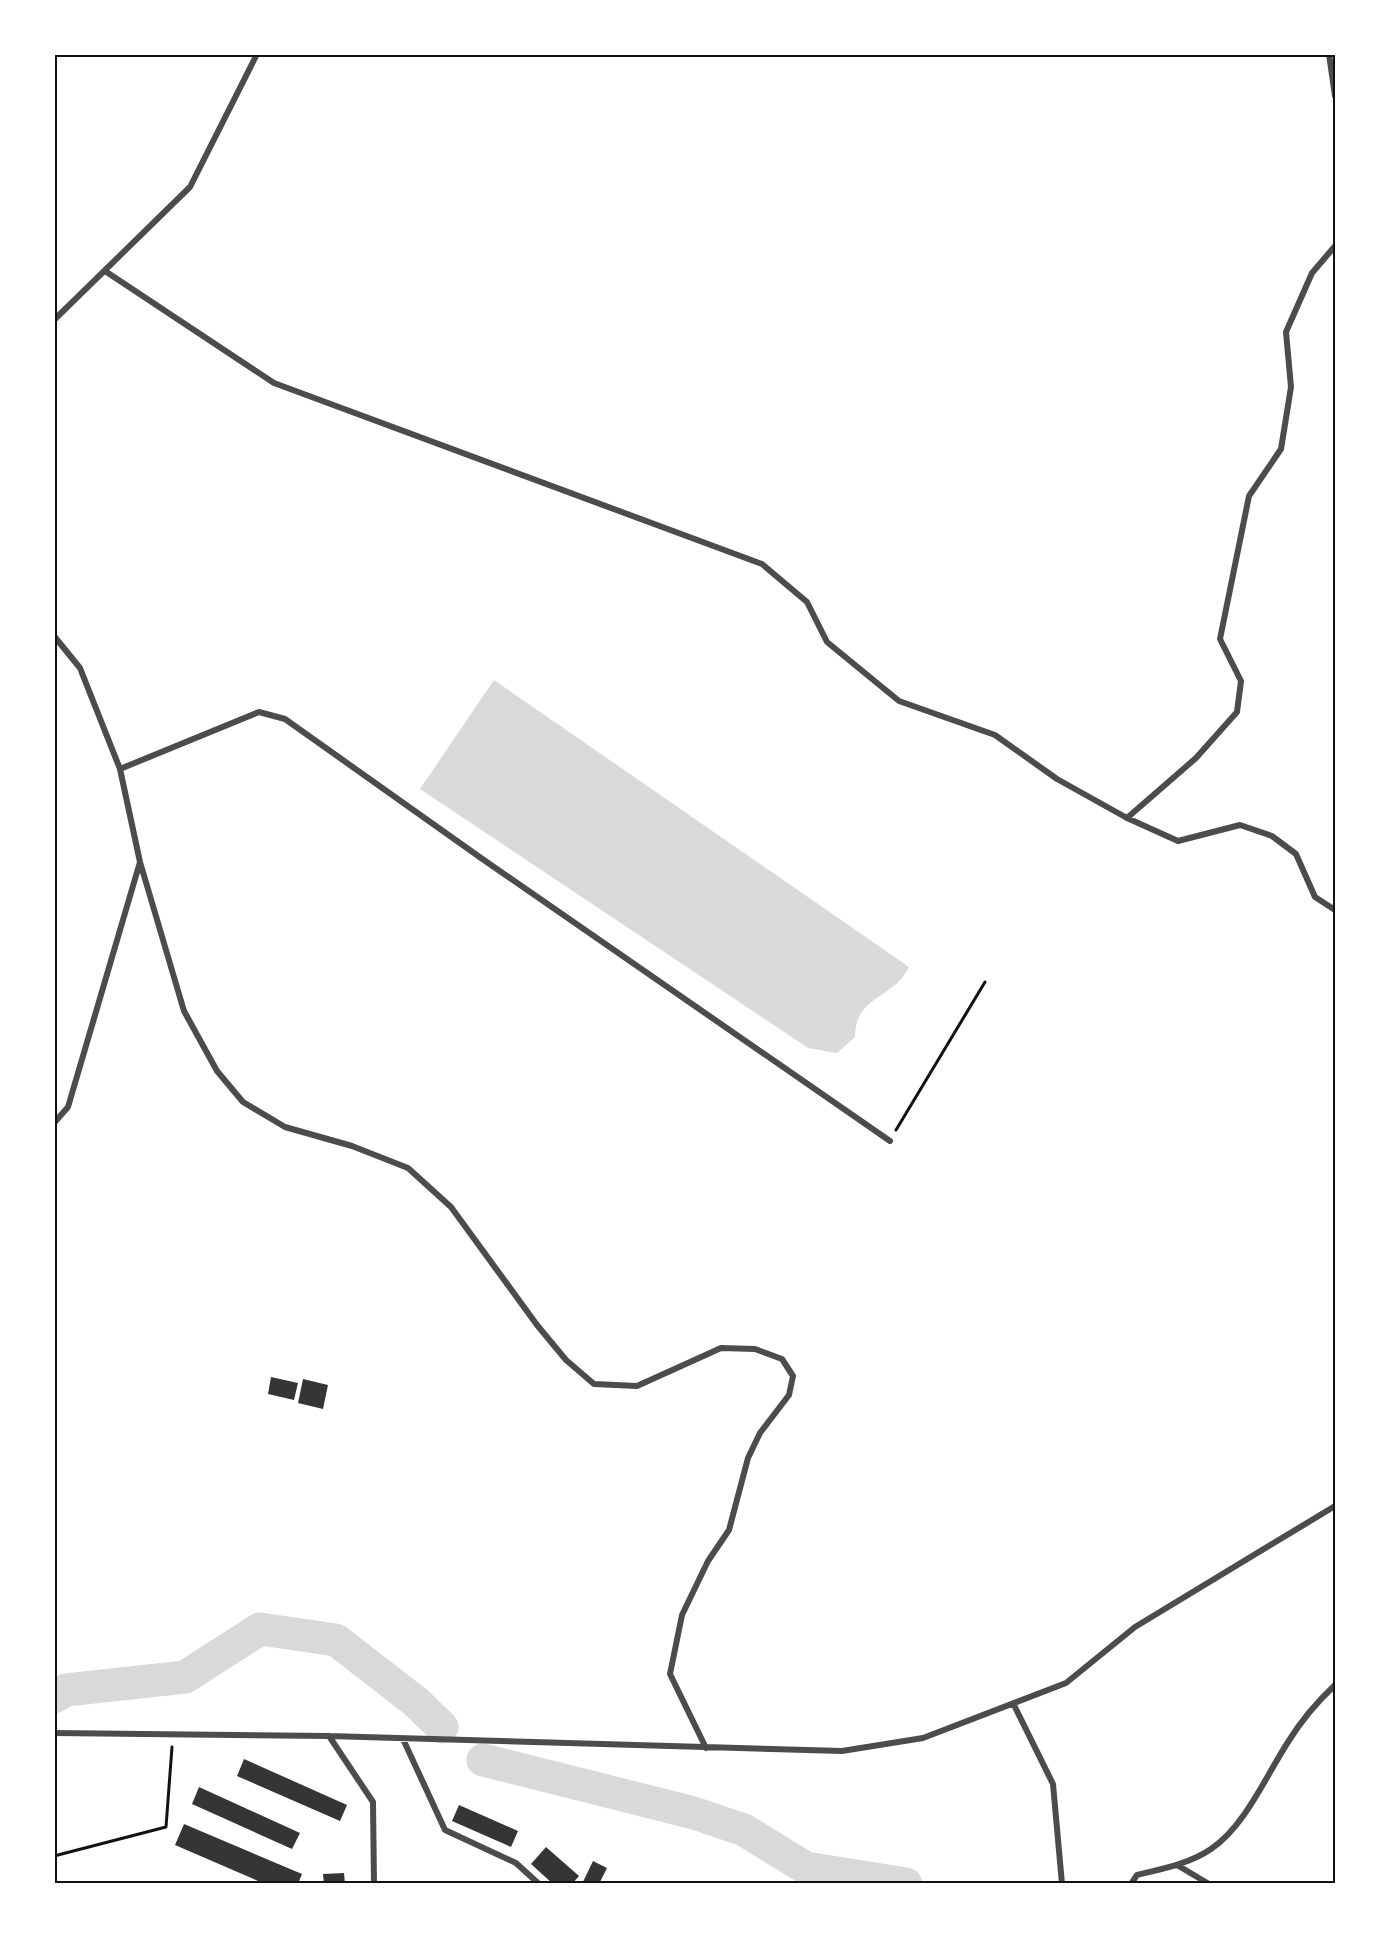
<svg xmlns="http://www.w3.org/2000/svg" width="1389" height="1938" font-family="Commissioner,sans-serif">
  <rect width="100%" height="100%" fill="#fff"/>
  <path fill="#d9d9d9" d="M494,680L909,967C893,1000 855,995 855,1037L837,1053L808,1048L420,789Z"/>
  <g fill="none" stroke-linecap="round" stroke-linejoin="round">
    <path stroke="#d9d9d9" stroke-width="33" d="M54,1697L66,1690L185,1677L260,1629L336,1640L416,1702L442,1727
      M483,1760L694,1813L744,1830L806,1868L906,1884"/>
  </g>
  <path fill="#353535" d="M271,1377L298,1383L294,1400L268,1394Z
    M303,1379L328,1385L323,1409L298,1403Z
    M244,1759L347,1805L340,1821L237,1776Z
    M199,1787L300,1833L292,1849L192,1804Z
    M459,1805L518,1831L511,1847L452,1821Z
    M184,1824L302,1874L298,1884H265L175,1845Z
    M546,1847L579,1876L572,1884H553L531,1864Z
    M593,1861L607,1868L599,1884H582Z
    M344,1873L345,1884H324L323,1874Z"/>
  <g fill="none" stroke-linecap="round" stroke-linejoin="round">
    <path stroke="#111" stroke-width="3" d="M896,1130L985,982
      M54,1856L166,1827L172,1747"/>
    <path stroke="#4c4c4c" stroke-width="6" d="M1329,54L1335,96
      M105,271L274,383L762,564L807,602L827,642L899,701L995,735L1057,779L1127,818L1178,841L1240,825L1272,836L1296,854L1315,897L1335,910
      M54,320L190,187L257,54
      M54,636L80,668L120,769L140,862L184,1011L217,1071L243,1102L285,1127L352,1146L408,1168L451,1207L537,1325L566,1360L594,1384L637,1386L721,1348L755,1349L782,1359L793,1376L789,1395L760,1433L748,1458L729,1530L708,1561L682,1615L670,1674L706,1748
      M120,769L259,712L285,719L481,858L890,1141
      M1127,818L1196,758L1237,712L1241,681L1220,639L1249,496L1281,449L1291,387L1286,332L1312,273L1335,246
      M54,1123L68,1107L140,862
      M1014,1705L1053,1784L1062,1884
      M54,1733L329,1736L842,1751L923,1738L1066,1683L1135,1627L1335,1506
      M329,1736L373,1802L374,1884
      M403,1739L445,1830L516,1863L539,1884
      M1177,1865L1209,1884
      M1131,1884L1137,1875C1161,1869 1189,1864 1211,1849C1245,1826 1266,1776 1288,1742C1301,1721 1317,1702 1335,1685"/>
  </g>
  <rect width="1389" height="1938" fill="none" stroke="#ffffff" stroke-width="111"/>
  <rect x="56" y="56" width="1278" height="1826" fill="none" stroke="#111" stroke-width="2"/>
</svg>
